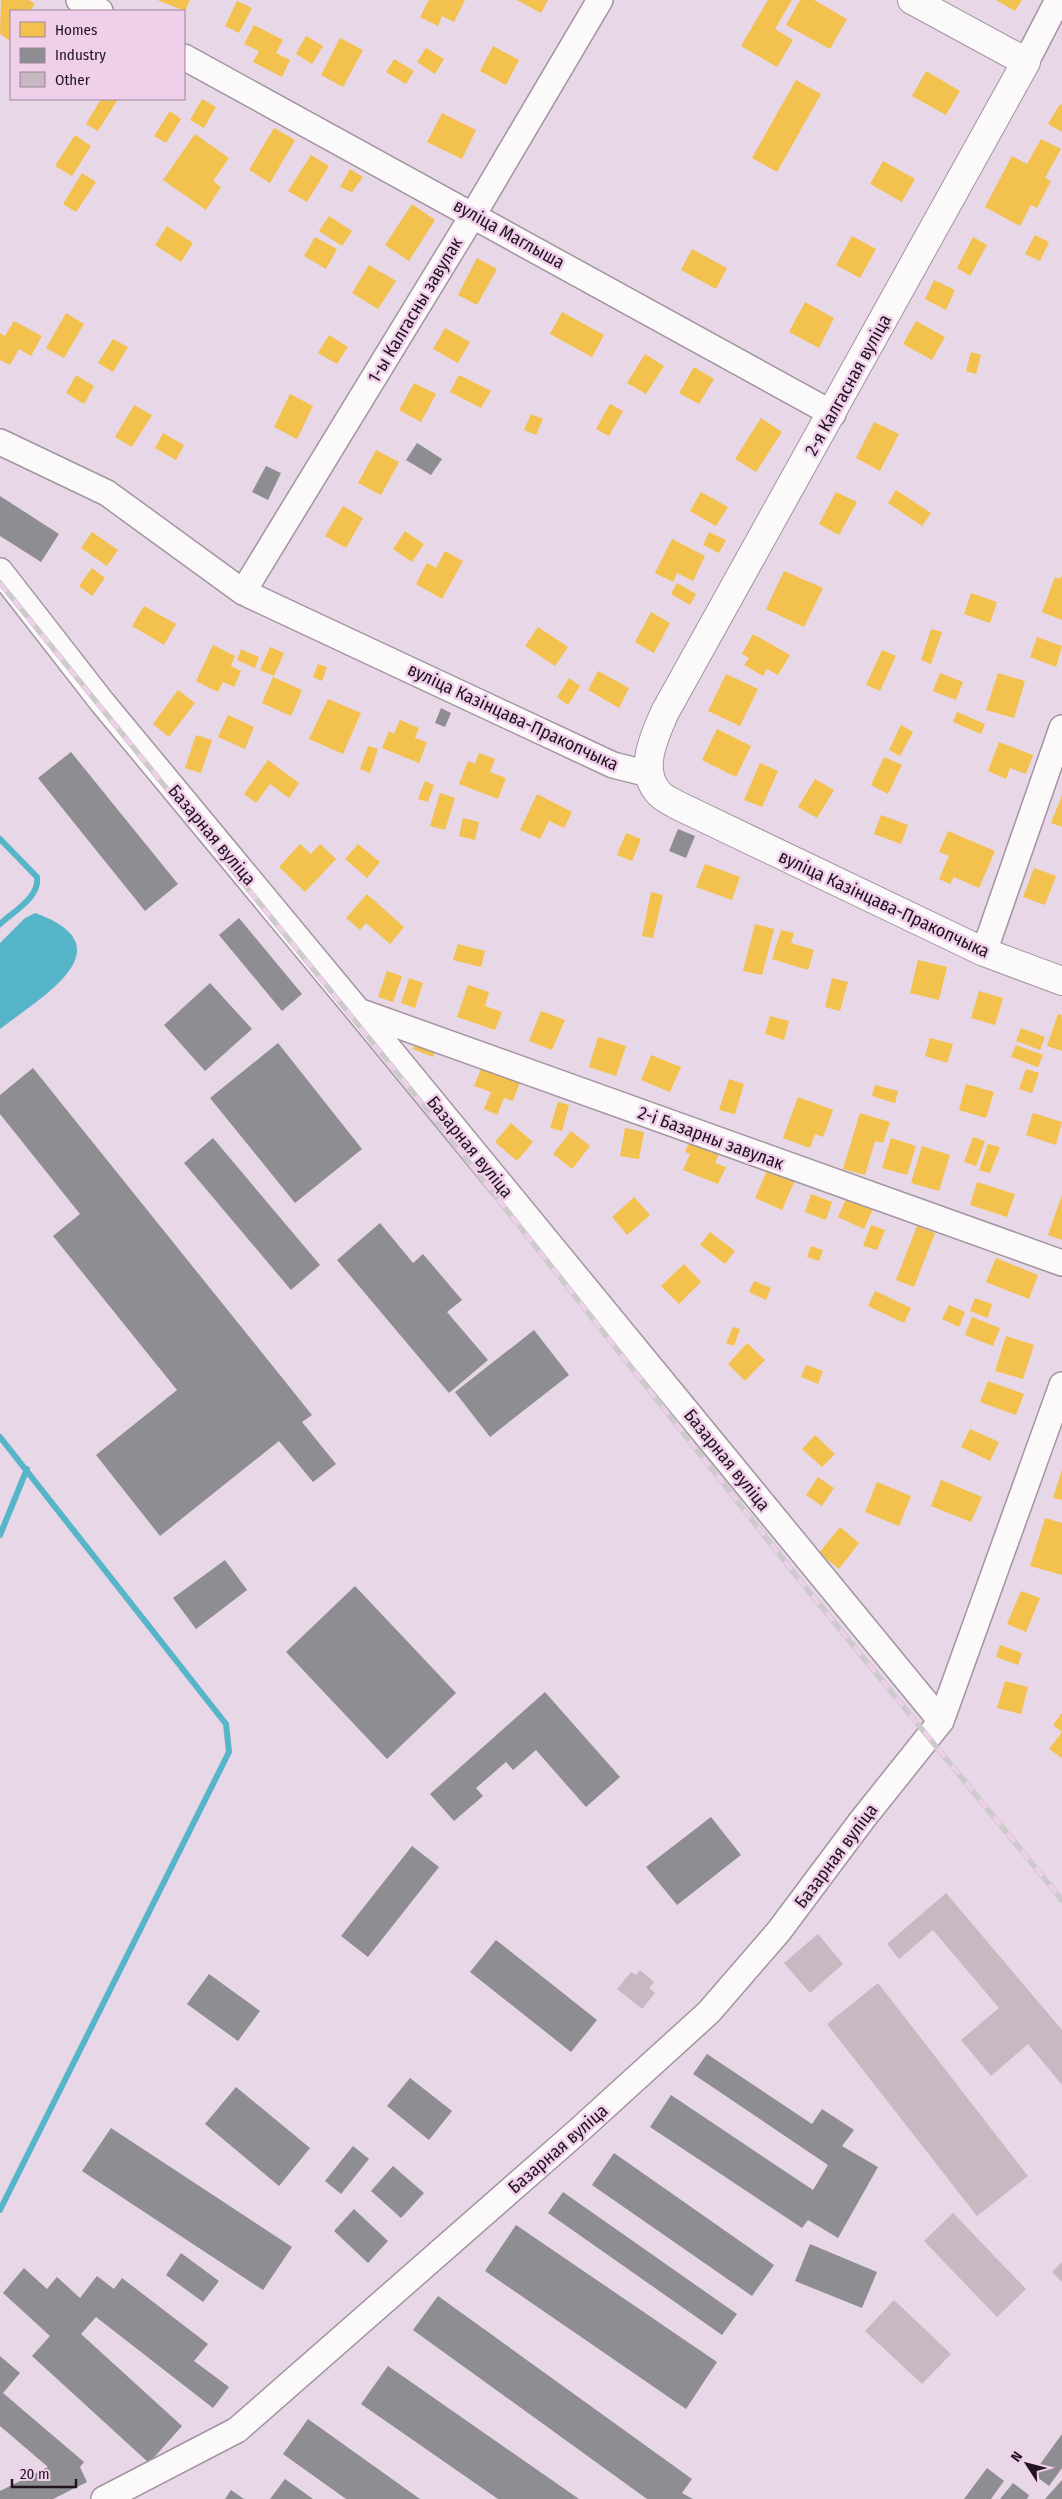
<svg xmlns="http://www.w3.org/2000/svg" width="1062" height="2499" font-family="'Fira Sans Condensed',sans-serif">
  <rect width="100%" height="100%" fill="#e8d7e6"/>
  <path fill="#56b5c8" d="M35,913C130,947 40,998 0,1029V943L25,918Z"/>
  <path fill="#f2c14e" d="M1,0H29L35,4L30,11H11L10,41L0,34Z
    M157,0H190L185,11Z
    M429,0H465L454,22L442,16L438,26L420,17Z
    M517,0H548L541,13Z
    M768,0H792L775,29L793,40L777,67L741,46Z
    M800,0H814L847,19L830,49L786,25Z
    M996,0H1022L1015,11Z
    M237,1L252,8L239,33L225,26Z
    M254,25L283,40L276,53L290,60L282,77L253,62L259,51L244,44Z
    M306,36L323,46L312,64L296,54Z
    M340,38L363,50L343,87L321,75Z
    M493,46L519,60L506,85L480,71Z
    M426,48L444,59L435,74L417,62Z
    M394,59L414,71L406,84L386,72Z
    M926,71L960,91L946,115L912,96Z
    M796,80L821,94L777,172L752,158Z
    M101,99H118L98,131L86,124Z
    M202,99L216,107L204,128L190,120Z
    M1060,104L1062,105V132L1048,124Z
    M170,111L181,119L166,143L154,136Z
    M442,113L476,130L462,159L427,142Z
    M274,128L295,140L270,183L249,170Z
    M195,134L229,158L213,181L221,187L206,210L163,180Z
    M75,135L91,146L72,176L55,166Z
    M1041,139L1061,149L1045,178L1051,181L1037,208L1031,205L1020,226L985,207L1012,156L1027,164Z
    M311,155L329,166L307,202L288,191Z
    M883,161L915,179L902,202L870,184Z
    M350,169L363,177L352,192L340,187Z
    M82,173L96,182L76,212L63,204Z
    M412,204L435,220L409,261L385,245Z
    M329,216L352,231L342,246L319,231Z
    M167,226L193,243L181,262L155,245Z
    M1035,235L1049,242L1040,261L1025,254Z
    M852,236L876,249L860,278L836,265Z
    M315,237L337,249L326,269L304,256Z
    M973,237L987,245L970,276L957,268Z
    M692,249L727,268L716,289L681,270Z
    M477,258L497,269L477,305L458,295Z
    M369,265L396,281L378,309L352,293Z
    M934,280L955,290L946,310L925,299Z
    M805,302L834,318L819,348L789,332Z
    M562,312L604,335L592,357L550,334Z
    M66,313L84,324L64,358L46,348Z
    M14,321L42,336L31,356L19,349L10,365L0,360V333L5,336Z
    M916,321L945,337L932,360L903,344Z
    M445,328L470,342L458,363L433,349Z
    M329,335L348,347L337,364L318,353Z
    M113,339L128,347L113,372L98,363Z
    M971,352L981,355L976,374L966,371Z
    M645,354L664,366L646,394L627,383Z
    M694,367L714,379L699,404L679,393Z
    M76,375L94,386L84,404L66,393Z
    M459,375L491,391L481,408L450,392Z
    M414,383L436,394L421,422L399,410Z
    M290,394L313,406L297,439L274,427Z
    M610,404L623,411L609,436L596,429Z
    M134,405L152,415L132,447L115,437Z
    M531,414L543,419L536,435L524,430Z
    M761,418L782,432L756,472L735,459Z
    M874,422L899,434L880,471L856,458Z
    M163,433L184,445L176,460L155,448Z
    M376,450L399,462L381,495L358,483Z
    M896,490L931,513L922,526L888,503Z
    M701,492L728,507L716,526L690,511Z
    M836,492L857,502L839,535L819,524Z
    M343,506L363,518L346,548L325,536Z
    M405,531L424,544L412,562L393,549Z
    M92,532L118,550L107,566L81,548Z
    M709,532L726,540L719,553L703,545Z
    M672,539L705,556L693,581L677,573L673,582L655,573Z
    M445,551L463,561L442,599L416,584L427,563L436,568Z
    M92,568L105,578L92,596L79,586Z
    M784,571L823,588L804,627L766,609Z
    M1062,575V620L1042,612L1055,577L1060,579Z
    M677,583L696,594L690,605L671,594Z
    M971,593L997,602L990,623L964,614Z
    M144,606L176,624L164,645L132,626Z
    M651,612L670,623L654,653L635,642Z
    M538,627L568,647L555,666L525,646Z
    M931,629L942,632L931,664L921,660Z
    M753,634L790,655L778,675L767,669L763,676L744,665L749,658L742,654Z
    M1037,637L1062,646L1056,667L1030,657Z
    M213,645L235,656L231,666L241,671L234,687L223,682L218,692L196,681Z
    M270,647L284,653L274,676L260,670Z
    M241,649L259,657L255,668L237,660Z
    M882,650L896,656L880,691L866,685Z
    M318,664L327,667L322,681L313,677Z
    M598,671L629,688L619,708L588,690Z
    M940,673L963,682L956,700L933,691Z
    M998,673L1025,681L1014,718L986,710Z
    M726,674L758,689L740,726L708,711Z
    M273,677L302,690L291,716L262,703Z
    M569,678L580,686L568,705L557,697Z
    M178,690L195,703L169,737L153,724Z
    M328,699L361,713L343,754L309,739Z
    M957,712L985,724L981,734L953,722Z
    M228,715L254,727L245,749L218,737Z
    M400,720L419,728L415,738L427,742L419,763L382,748L389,731L394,734Z
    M901,725L913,732L900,756L889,750Z
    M717,729L751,746L736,777L702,760Z
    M196,735L212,740L201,773L185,768Z
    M999,742L1033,755L1026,774L1010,768L1006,779L988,771Z
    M368,746L378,749L370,773L360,769Z
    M479,753L495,759L490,772L506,778L498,799L459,784L468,761L475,764Z
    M884,757L902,765L888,794L871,785Z
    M268,760L299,783L289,798L270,784L256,803L244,794Z
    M760,763L778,771L762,807L744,800Z
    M815,779L834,790L817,818L798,807Z
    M425,781L434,785L428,802L418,799Z
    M440,793L455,798L445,830L430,826Z
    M537,794L572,812L564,828L549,821L540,839L520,830Z
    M1062,795V827L1051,823Z
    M881,815L908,825L901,844L874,834Z
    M463,818L479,822L475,840L459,836Z
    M948,831L995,851L979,888L954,877L950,884L939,879L949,856L939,852Z
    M626,833L641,839L632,861L617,855Z
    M300,844L311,854L320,844L336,859L305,892L279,867Z
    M358,844L380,862L367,878L345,859Z
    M705,864L740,877L732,900L696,887Z
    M1034,868L1056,876L1045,905L1023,897Z
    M651,892L663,895L653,938L642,936Z
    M367,894L404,927L390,944L366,923L360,930L346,918Z
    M755,924L774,929L762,975L743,971Z
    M781,930L794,933L791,943L814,950L808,970L772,959Z
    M458,944L485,951L481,967L453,960Z
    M918,960L947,967L939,1000L910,993Z
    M387,971L402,976L393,1002L378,997Z
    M409,978L423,983L415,1008L401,1003Z
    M832,978L848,982L840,1011L825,1007Z
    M468,985L489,992L485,1006L502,1012L495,1030L457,1017Z
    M979,991L1003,998L995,1025L971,1018Z
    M541,1011L565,1020L552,1050L529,1041Z
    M1058,1014L1062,1015V1051L1047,1046Z
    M770,1016L789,1021L784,1040L765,1034Z
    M1021,1028L1045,1037L1040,1050L1016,1041Z
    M418,1037L438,1045L433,1057L413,1049Z
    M598,1037L626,1046L616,1076L589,1067Z
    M930,1038L953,1044L947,1063L925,1056Z
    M1016,1045L1043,1055L1038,1067L1011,1057Z
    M651,1055L681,1067L670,1092L641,1080Z
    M483,1064L521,1079L513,1101L504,1098L497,1115L484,1109L491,1092L474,1086Z
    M1026,1069L1039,1073L1032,1093L1019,1089Z
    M729,1079L744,1084L735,1114L719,1110Z
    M966,1084L994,1092L986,1118L959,1110Z
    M875,1085L898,1091L895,1103L872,1096Z
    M798,1097L833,1110L823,1137L815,1134L810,1148L783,1138Z
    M558,1102L569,1105L562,1131L550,1128Z
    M860,1113L890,1122L883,1143L875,1141L865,1175L843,1169Z
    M1033,1113L1062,1122L1056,1145L1026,1135Z
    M511,1123L533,1142L517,1161L495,1142Z
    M625,1128L644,1132L639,1159L620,1156Z
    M571,1131L590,1146L572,1169L553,1154Z
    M691,1137L721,1149L715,1163L726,1167L718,1184L683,1170L690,1154L685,1152Z
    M973,1137L985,1141L976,1166L964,1162Z
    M891,1138L916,1146L907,1175L882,1168Z
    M988,1144L1000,1147L990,1173L979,1170Z
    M922,1146L950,1155L939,1191L911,1183Z
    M769,1166L796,1178L782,1210L755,1198Z
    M977,1182L1015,1194L1007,1217L970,1205Z
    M849,1192L875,1204L864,1229L838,1217Z
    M811,1194L832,1202L826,1220L805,1212Z
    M1062,1195V1240L1048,1235Z
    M634,1197L650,1215L627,1235L612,1217Z
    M871,1225L885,1230L877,1250L863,1246Z
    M917,1226L935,1233L914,1287L896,1280Z
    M710,1232L735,1251L725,1264L700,1245Z
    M811,1246L823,1250L819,1261L807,1257Z
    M996,1258L1038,1275L1029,1299L986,1282Z
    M684,1264L701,1282L679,1304L661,1286Z
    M754,1281L771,1288L766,1300L749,1292Z
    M875,1291L911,1308L904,1323L868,1306Z
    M975,1298L992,1304L988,1318L970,1311Z
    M949,1305L965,1312L959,1327L942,1319Z
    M972,1317L1000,1328L993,1346L965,1335Z
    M733,1327L740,1329L734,1346L726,1343Z
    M1006,1336L1034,1345L1023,1379L995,1371Z
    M747,1343L765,1360L745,1381L728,1364Z
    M806,1365L823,1371L818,1384L801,1377Z
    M988,1381L1024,1394L1016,1415L980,1402Z
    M970,1429L999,1442L990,1461L961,1447Z
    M815,1435L835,1454L822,1467L802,1449Z
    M1062,1470V1500L1053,1498Z
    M818,1477L834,1488L822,1506L806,1495Z
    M941,1480L982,1497L971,1522L931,1506Z
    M877,1482L911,1496L899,1526L865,1512Z
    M1045,1518L1062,1523V1575L1030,1566Z
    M840,1527L859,1543L839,1569L819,1553Z
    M1021,1591L1040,1598L1026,1632L1007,1624Z
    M1000,1645L1022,1653L1018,1665L996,1657Z
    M1005,1681L1028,1687L1021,1714L997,1708Z
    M1062,1713V1732L1053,1725Z
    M1062,1732V1758L1049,1749Z"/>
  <path fill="#8d8d92" d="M417,443L442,459L431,475L406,460Z
    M266,466L281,473L268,500L252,492Z
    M0,496L59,534L41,562L0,536Z
    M441,708L451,713L445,727L435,723Z
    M71,752L178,884L145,911L38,778Z
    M678,829L695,836L686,858L669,851Z
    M239,918L302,994L282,1011L219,935Z
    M210,983L252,1029L205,1071L164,1025Z
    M278,1043L362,1149L295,1203L210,1098Z
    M33,1068L312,1415L302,1422L336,1464L313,1482L279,1441L160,1536L96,1455L177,1390L53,1236L80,1214L0,1114V1095Z
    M213,1138L320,1265L291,1290L184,1163Z
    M380,1223L413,1263L423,1254L462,1300L447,1312L488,1360L449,1393L337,1260Z
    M534,1330L569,1375L490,1437L455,1392Z
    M225,1560L247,1590L196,1629L173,1598Z
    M355,1586L456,1693L387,1759L286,1652Z
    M545,1692L620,1777L586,1807L536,1750L513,1770L506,1762L476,1788L483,1796L454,1821L430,1794Z
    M711,1817L741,1855L677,1905L646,1867Z
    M412,1846L439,1867L368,1957L341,1936Z
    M496,1940L597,2020L571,2052L470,1972Z
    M209,1974L260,2011L238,2041L187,2004Z
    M707,2054L812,2124L822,2109L854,2130L842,2146L878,2167L838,2238L808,2220L802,2228L650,2127L671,2095L813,2190L828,2165L693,2074Z
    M410,2078L452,2111L429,2140L387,2106Z
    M236,2087L310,2148L279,2186L205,2124Z
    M111,2128L292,2247L263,2290L82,2171Z
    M353,2146L369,2159L341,2194L325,2181Z
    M614,2153L774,2265L752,2296L592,2185Z
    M393,2166L424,2193L401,2218L371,2191Z
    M563,2192L737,2314L722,2335L548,2213Z
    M354,2209L388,2241L368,2263L334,2231Z
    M516,2225L717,2362L686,2409L485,2271Z
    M810,2244L877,2272L862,2308L795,2281Z
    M181,2253L219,2281L203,2302L166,2275Z
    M24,2268L47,2289L57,2277L80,2298L97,2276L114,2289L122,2278L208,2344L194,2361L229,2387L213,2408L96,2317L81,2334L182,2426L149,2463L32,2356L50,2336L3,2293Z
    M438,2296L692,2479L682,2493L693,2499H647L413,2330Z
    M0,2356L20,2373L3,2393L84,2462L80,2467L87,2482L53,2499H0V2491L48,2467L0,2426Z
    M388,2366L579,2499H498L361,2404Z
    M308,2419L420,2499H346L283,2454Z
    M1062,2434V2468L1049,2486L1033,2474Z
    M987,2468L1004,2481L991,2499H964Z
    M285,2479L313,2499H270Z
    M1062,2480V2499H1045Z
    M1013,2483L1029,2495L1027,2499H1000Z
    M231,2490L244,2499H225Z"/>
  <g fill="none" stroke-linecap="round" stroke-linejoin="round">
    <path stroke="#56b5c8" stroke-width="6" d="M0,839L37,877C40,897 14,911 0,924
      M0,1437L226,1724L229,1752L0,2210
      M0,1535L27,1469"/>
  </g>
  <path fill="#c7b8c2" d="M946,1893L1062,2030V2085L1028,2044L991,2076L961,2040L999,2008L933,1930L899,1959L887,1944Z
    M818,1934L843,1964L810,1993L784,1963Z
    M640,1970L654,1982L649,1988L655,1993L642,2009L617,1989L631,1972L636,1975Z
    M878,1983L1028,2176L977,2216L827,2024Z
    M953,2213L1026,2289L997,2317L924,2241Z
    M1062,2262V2282L1052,2272Z
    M894,2300L951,2354L922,2384L865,2331Z"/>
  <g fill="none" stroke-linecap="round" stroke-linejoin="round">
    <defs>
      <path id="street" d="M79,0L100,11
        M184,57L833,414
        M1026,62L1058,0
        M0,442L107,493L243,592L613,765L649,774
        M0,571L102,702L359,1012L941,1721
        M243,592L473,215L600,0
        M984,952L1062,728
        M361,1012L1062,1263
        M104,2499L237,2430L577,2132L709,2012L779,1931L862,1820L941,1721L1062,1385"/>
      <path id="secondary" d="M912,0L1026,62L665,712C655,735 638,769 658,792C662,798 671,801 677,805L984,952L1062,981"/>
    </defs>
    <use href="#street" stroke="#a294a0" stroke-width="28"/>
    <use href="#secondary" stroke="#a294a0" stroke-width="30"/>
    <use href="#street" stroke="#fcf9fb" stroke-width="25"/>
    <use href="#secondary" stroke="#fcf9fb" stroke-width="28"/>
    <defs>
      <path id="rail" d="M0,583L441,1127L802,1583L1062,1900"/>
    </defs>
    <use href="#rail" stroke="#cdc9cc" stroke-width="5.5"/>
    <use href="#rail" stroke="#f0cfeb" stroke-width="4" stroke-dasharray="11" stroke-linecap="butt"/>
  </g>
  <g text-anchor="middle" stroke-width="5" stroke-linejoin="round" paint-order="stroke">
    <g font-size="18" fill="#20151f" stroke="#f0cfeb">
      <text transform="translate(509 234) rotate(29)" y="6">вуліца Маглыша</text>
      <text transform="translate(415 310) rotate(-59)" y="6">1-ы Калгасны завулак</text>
      <text transform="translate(848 385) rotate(-61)" y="6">2-я Калгасная вуліца</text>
      <text transform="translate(513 717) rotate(25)" y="6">вуліца Казінцава-Пракопчыка</text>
      <text transform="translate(212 835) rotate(50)" y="6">Базарная вуліца</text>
      <text transform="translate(884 904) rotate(25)" y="6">вуліца Казінцава-Пракопчыка</text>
      <text transform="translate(711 1138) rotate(20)" y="6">2-і Базарны завулак</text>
      <text transform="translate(470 1147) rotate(51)" y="6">Базарная вуліца</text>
      <text transform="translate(727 1460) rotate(51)" y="6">Базарная вуліца</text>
      <text transform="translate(836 1856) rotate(-53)" y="6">Базарная вуліца</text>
      <text transform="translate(558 2149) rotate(-41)" y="6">Базарная вуліца</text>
    </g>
  </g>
  <rect x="10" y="10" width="175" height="90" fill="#f0cfeb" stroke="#9d8599"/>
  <rect x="20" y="22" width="25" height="15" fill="#f2c14e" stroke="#9d8599"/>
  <text x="55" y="35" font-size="15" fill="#20151f">Homes</text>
  <rect x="20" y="48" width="25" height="15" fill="#8d8d92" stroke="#9d8599"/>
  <text x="55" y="60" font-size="15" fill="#20151f">Industry</text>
  <rect x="20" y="72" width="25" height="15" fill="#c7b8c2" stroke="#9d8599"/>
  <text x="55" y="85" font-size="15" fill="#20151f">Other</text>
  <g transform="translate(1027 2464) rotate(306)" stroke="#f0cfeb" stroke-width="4" paint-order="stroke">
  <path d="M0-4L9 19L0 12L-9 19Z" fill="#20151f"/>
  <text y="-8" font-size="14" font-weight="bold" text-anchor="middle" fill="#20151f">N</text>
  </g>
  <path d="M12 2479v8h64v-8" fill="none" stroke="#20151f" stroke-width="2.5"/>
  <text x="20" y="2479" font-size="15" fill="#20151f" stroke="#f0cfeb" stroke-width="4" paint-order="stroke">20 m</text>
</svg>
